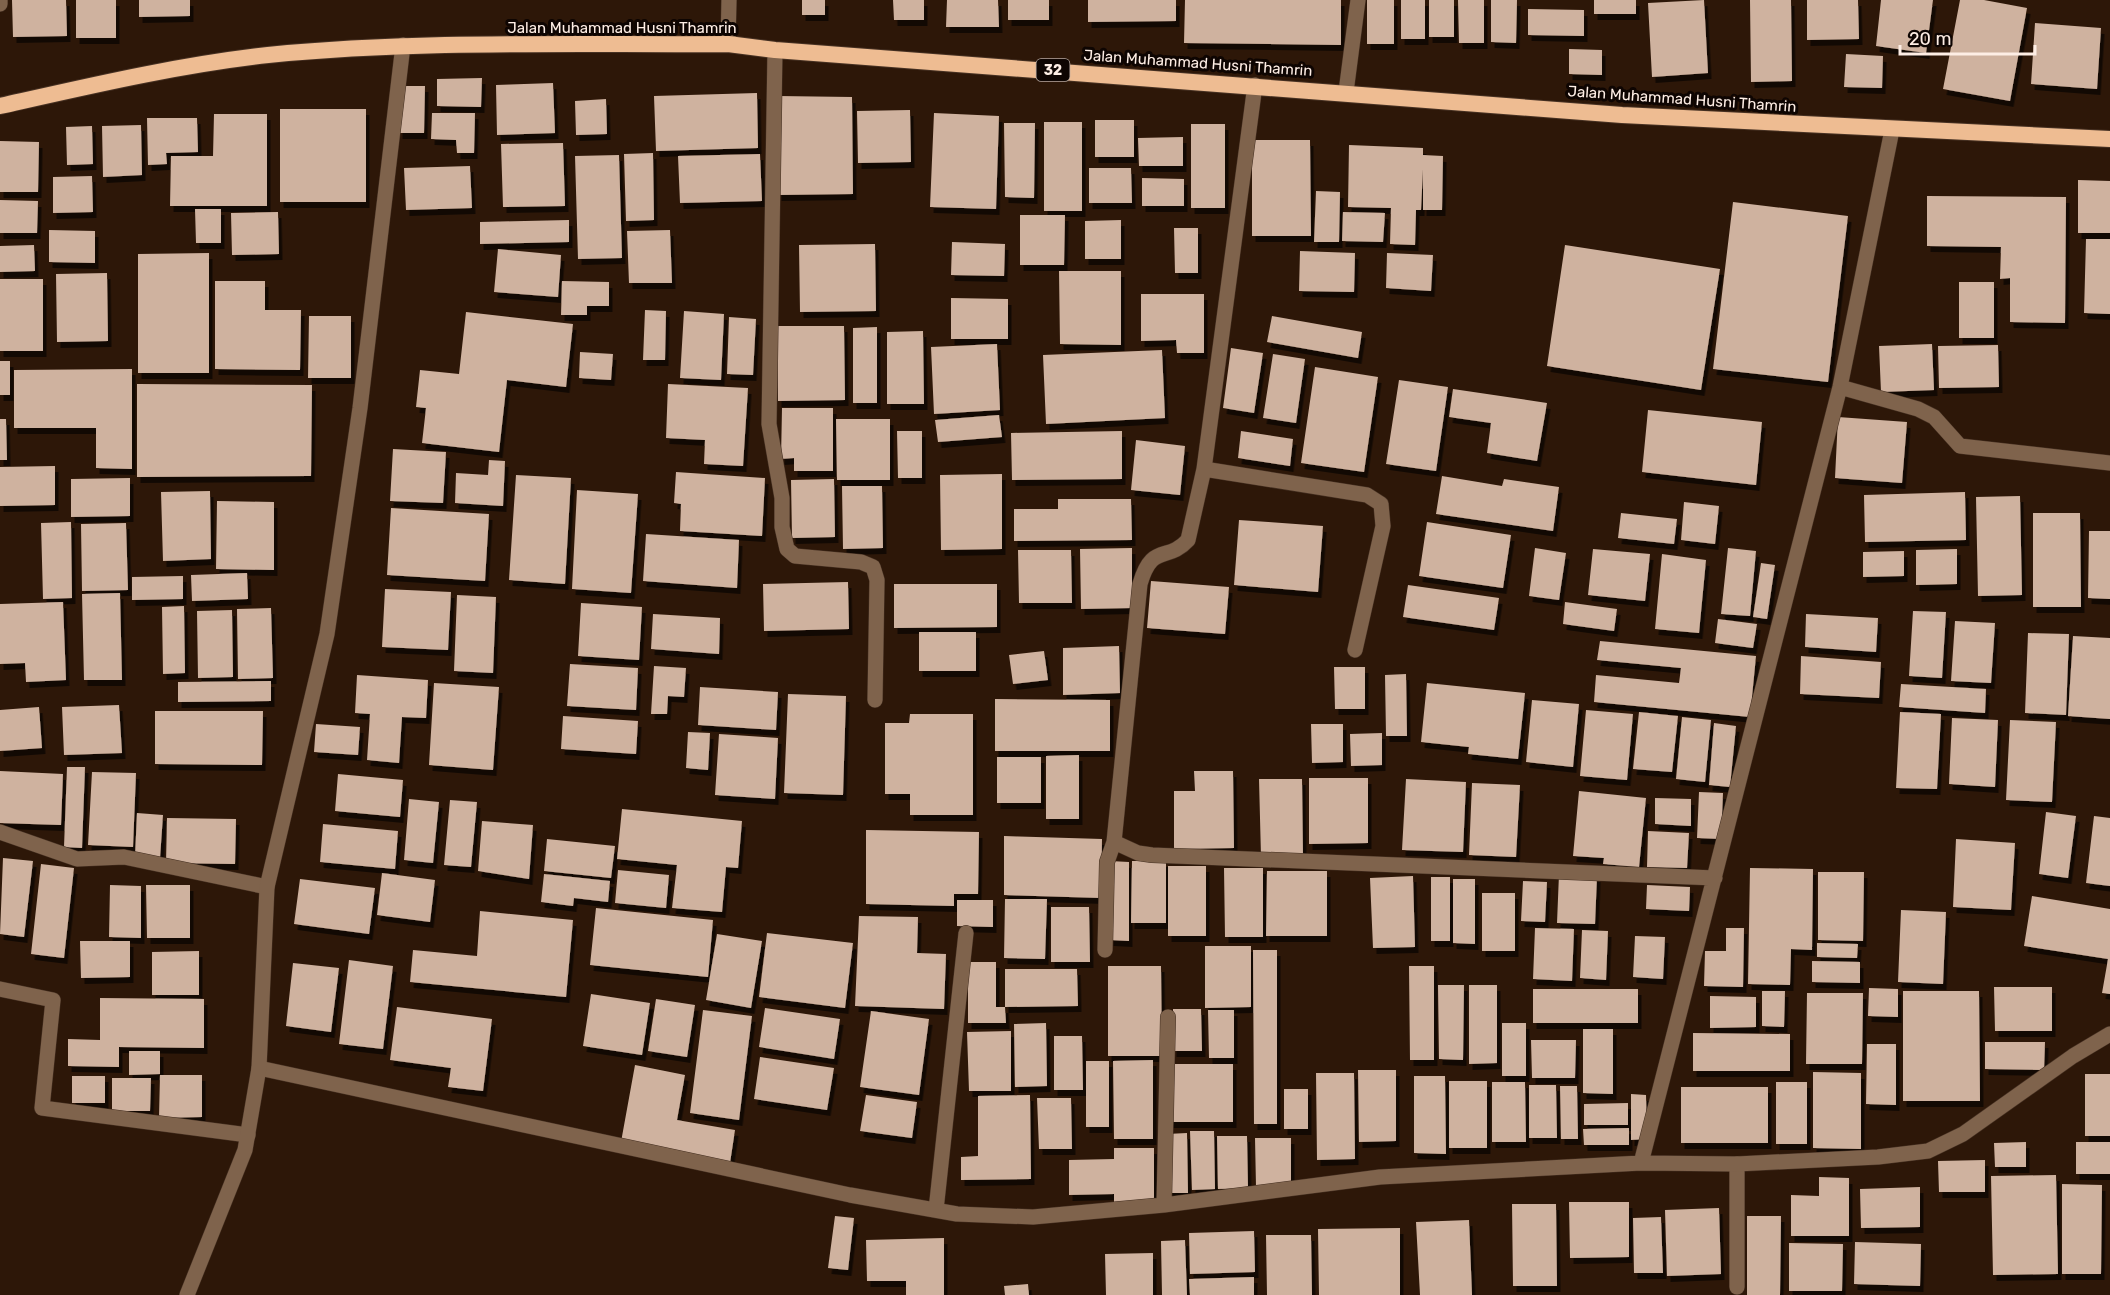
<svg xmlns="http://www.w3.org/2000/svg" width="2110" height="1295" font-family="Rubik,sans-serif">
  <defs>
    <filter id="shadow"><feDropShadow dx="3.5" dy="6" stdDeviation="0" flood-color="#0009"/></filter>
  </defs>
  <rect width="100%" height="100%" fill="#2d1708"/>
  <path fill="#cfb29f" filter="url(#shadow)" d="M12,0H66L67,36L13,37Z
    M76,0H116V38H76Z
    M139,0H190V16L139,17Z
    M802,0H825V15H802Z
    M893,0H924V20H894Z
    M947,0H998L999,27H946Z
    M1008,0H1049V20H1008Z
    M1088,0H1176V21L1088,22Z
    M1185,0H1341V45L1184,43Z
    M1367,0H1394V44H1367Z
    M1401,0H1425V39H1401Z
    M1429,0H1454V37H1429Z
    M1458,0H1484V43H1459Z
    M1491,0H1517L1516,43L1491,42Z
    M1594,0H1636V14H1594Z
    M1704,0L1708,73L1652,77L1648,3Z
    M1750,0H1791L1792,81L1751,82Z
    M1807,0H1858L1859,39L1807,40Z
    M1881,0H1933L1926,53L1876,46Z
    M1960,0H1984L2027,8L2010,101L1943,89Z
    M1528,9L1584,10V36L1528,35Z
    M2035,23L2101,28L2097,89L2031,84Z
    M1569,49L1602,50V75L1569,74Z
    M1846,54L1883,56L1882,88L1844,87Z
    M482,78L481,107L437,106V79Z
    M553,83L555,133L497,135L496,85Z
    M399,86H425L424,133H399Z
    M757,93L758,148L656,151L654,96Z
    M778,96L852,97L853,194L778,195Z
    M606,99L607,134L576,135L575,101Z
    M280,109H366V202H280Z
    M910,110L911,162L858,163L857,111Z
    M432,113H475L474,153H457L456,140L431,139Z
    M934,113L999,116L996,209L930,207Z
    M214,114H267V206H170L171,156H213Z
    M147,118H197L198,152L166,153L167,164L148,165Z
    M1095,120H1134V157H1095Z
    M1044,122H1082V211H1044Z
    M1004,123H1035L1034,198L1005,197Z
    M1191,124H1225V208H1191Z
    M141,125L142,175L103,177L102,126Z
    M92,126L93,164L67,165L66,127Z
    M1183,137V166H1139L1138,138Z
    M1252,140H1310L1311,236H1252Z
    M0,141L39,142L38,192H0Z
    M563,143L565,206L503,207L501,144Z
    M1349,145L1423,148V155L1443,156L1442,210H1423V169L1421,210H1416L1415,245L1390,244L1391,208L1348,207Z
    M653,153L654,220L626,221L624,154Z
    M760,154L762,201L680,203L678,156Z
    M619,155L622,258L578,259L575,156Z
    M470,166L472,208L406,210L404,168Z
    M1089,168H1131L1132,203H1089Z
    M92,176L93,212L53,213V177Z
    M1142,178L1184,179V206H1142Z
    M2078,180L2110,181V233H2078Z
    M1316,191L1340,192L1339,242H1314Z
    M1927,196L2066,197L2065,323L2010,322V278L2000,279L2001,247L1927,246Z
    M0,200L38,201L37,233H0Z
    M1733,202L1848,216L1828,382L1713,369Z
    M195,209H221V243H196Z
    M278,212L279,254L232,255L231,213Z
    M1343,212L1385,213L1383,242L1342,241Z
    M1020,215H1065L1064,265H1020Z
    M569,220V242L480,244V222Z
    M1121,220V259H1085V221Z
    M1174,228H1198V273H1175Z
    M49,230L95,231V263L49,262Z
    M670,230L672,283H629L627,231Z
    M2086,239H2110V314L2084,313Z
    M952,242L1005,244L1004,276L951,275Z
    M875,244L876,311L800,312L799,245Z
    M34,245L35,271L0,272V246Z
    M1565,245L1720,269L1701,390L1547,366Z
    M498,249L561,255L558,297L494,292Z
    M1300,251L1355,253L1354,292L1299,291Z
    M209,253V373H138V254Z
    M1387,253L1433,255L1431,291L1386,288Z
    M1059,271H1121V345L1060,344Z
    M107,273L108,341L57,342L56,274Z
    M0,279H43V351H0Z
    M215,281H265V310H301L300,370L215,369Z
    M562,281L609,282V306H587V315H561Z
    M1959,282H1994V338H1959Z
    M1141,294H1204V353H1177L1176,340L1141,341Z
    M951,298L1008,299V339H951Z
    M645,310L666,311L665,360H643Z
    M684,311L724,314L721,380L680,378Z
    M466,312L573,324L566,387L507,380L499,452L422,443L426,408L416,407L420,370L459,374Z
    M309,316H351V378H308Z
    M1272,316L1362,332L1358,358L1267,342Z
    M729,317L756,319L753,375L727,374Z
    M777,326H844L845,400L778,401Z
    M877,327V403H853V328Z
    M923,331L924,404H887V332Z
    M997,344L1000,410L934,414L931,347Z
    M1932,344L1934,390L1881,392L1879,346Z
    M1998,345L1999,387L1939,388L1938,346Z
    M1231,348L1263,353L1254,413L1223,408Z
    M1162,350L1165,418L1046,424L1043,355Z
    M580,352L613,354L611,380L579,378Z
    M1273,354L1305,359L1296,423L1263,418Z
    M0,361H10V395H0Z
    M1315,367L1378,377L1364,472L1301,463Z
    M132,369V469L96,468V428H14V370Z
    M1399,380L1448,387L1436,471L1386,464Z
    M137,384L312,385L311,476L137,477Z
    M668,384L748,388L743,466L704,464L705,440L666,438Z
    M1453,389L1547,403L1537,461L1487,453L1491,423L1449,417Z
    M782,408H833V471H794V458L781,459Z
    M1648,410L1762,422L1756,485L1642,472Z
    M999,415L1002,437L938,442L935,420Z
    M1838,417L1907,422L1902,483L1835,478Z
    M0,419H6L7,460H0Z
    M836,419H890V480H837Z
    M897,431H922V478H898Z
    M1122,431V479L1012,480L1011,433Z
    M1241,431L1293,439L1290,466L1238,458Z
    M1136,440L1185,446L1180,495L1131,490Z
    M393,449L446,452L443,503L390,501Z
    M489,460L505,461L503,506L455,503L456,473L488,475Z
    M55,466V505L0,506V467Z
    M676,472L765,478L762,536L680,531L681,504L674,503Z
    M1002,474V549L941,550L940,475Z
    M516,475L571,478L565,584L509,580Z
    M1442,476L1502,486L1504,479L1559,487L1553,531L1436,514Z
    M130,478V516L71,517V479Z
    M834,479L835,537L792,538L791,480Z
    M842,486H882L883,548L843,549Z
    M577,490L638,494L631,593L572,589Z
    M210,491L211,559L163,561L161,492Z
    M1965,492L1966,540L1865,542L1864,495Z
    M2020,496L2022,595L1978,596L1976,497Z
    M1058,499H1131L1132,540L1014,541V509H1058Z
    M217,501L274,502V570L216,569Z
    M1684,502L1719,506L1715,544L1681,540Z
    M391,508L489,514L485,581L387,575Z
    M1621,513L1677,519L1674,544L1618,538Z
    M2033,513H2080L2081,607H2033Z
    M1239,520L1323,526L1318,592L1234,585Z
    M71,522L72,598L43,599L41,523Z
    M1427,522L1511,535L1503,588L1419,576Z
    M126,523L128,590L82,591L81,524Z
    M2089,531H2110V599L2088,598Z
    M646,534L739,540L737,588L643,581Z
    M1132,548V608L1081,609L1080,549Z
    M1535,548L1566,553L1559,600L1529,596Z
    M1728,548L1756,551L1750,616L1721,614Z
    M1593,549L1650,554L1645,601L1588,595Z
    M1957,549V584L1916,585V550Z
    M1018,550H1071L1072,603H1019Z
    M1904,551V576L1863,577V552Z
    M1662,554L1706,560L1699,633L1655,629Z
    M1761,563L1775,565L1767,619L1753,617Z
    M247,573L248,599L192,601L191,575Z
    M183,576V599L132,600V577Z
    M1151,581L1229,587L1225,634L1147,628Z
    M848,582L849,629L764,631L763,584Z
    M894,584H997V627L894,628Z
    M1408,585L1499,598L1494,630L1403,617Z
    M385,589L451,592L448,650L382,647Z
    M120,593L122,680H84L82,594Z
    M457,595L496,597L493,673L454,671Z
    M63,602L66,680L26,682L25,663L0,664V604Z
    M1565,602L1617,609L1614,631L1563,624Z
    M581,603L642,607L639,660L578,656Z
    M184,606L185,673L163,674L162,607Z
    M271,608L273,678L238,679L237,609Z
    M232,610L233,677L198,678L197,611Z
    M1913,611L1946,612L1942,678L1909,676Z
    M653,614L720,618L719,654L651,649Z
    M1806,614L1878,618L1876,652L1805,647Z
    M1718,619L1757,624L1753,648L1715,643Z
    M1955,621L1995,623L1991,683L1951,681Z
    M919,632H976V671H919Z
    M2028,633L2069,634L2066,715L2025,713Z
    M2073,636L2110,638V719L2068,716Z
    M1600,641L1756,656L1750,717L1594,702L1596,675L1679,683L1681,668L1597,660Z
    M1119,646L1120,693L1063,695V648Z
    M1044,651L1048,680L1013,684L1009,655Z
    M1801,656L1881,662L1879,698L1800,694Z
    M570,664L638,668L636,710L567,706Z
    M654,666L686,668L684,697L668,696L667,714H651Z
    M1334,667H1365V709H1335Z
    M1406,674L1407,736H1386L1385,675Z
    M357,675L428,680L426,718L402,717L399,763L367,760L370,714L355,713Z
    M271,681V701L178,702V682Z
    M434,683L499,687L493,770L429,765Z
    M1427,683L1525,693L1518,759L1468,754L1469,747L1421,742Z
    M1901,684L1986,689L1985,713L1899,707Z
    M700,687L778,692L776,730L698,725Z
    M788,694L846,696L843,795L784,793Z
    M995,699L1110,700V751H995Z
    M1532,700L1579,704L1573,767L1526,762Z
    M119,705L122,753L64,755L62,707Z
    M39,707L42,748L0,751V710Z
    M1586,710L1633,714L1627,780L1580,776Z
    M155,711H263L262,765L155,764Z
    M1639,712L1678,716L1672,772L1633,769Z
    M1900,712L1941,714L1937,789L1896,788Z
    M910,714H973V815H910V794H885V723H909Z
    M563,716L638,721L636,754L561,749Z
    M1682,717L1711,720L1705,782L1676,779Z
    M1952,718L1998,720L1995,787L1949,784Z
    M2010,720L2056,722L2052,802L2006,800Z
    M1714,723L1736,726L1730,787L1709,785Z
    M316,724L360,727L358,755L314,752Z
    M1311,724H1343V762L1312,763Z
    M688,732L710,733L708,770L686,768Z
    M1382,733V765L1351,766L1350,734Z
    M719,734L778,738L775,799L715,795Z
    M1079,755V819H1046V756Z
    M997,757H1041V803H997Z
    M67,767H85L82,848L64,847Z
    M0,771L63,774L61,825L0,823Z
    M1194,771H1233L1234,848L1174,849V791H1195Z
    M92,772L136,773L133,847L88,845Z
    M338,774L403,780L400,817L335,811Z
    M1309,778H1368V843L1309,844Z
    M1259,779H1302L1303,857H1261Z
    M1406,779L1466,782L1463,852L1402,850Z
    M1472,783L1520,785L1516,857L1469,855Z
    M1579,791L1646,798L1639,867L1603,864L1604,858L1573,856Z
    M1699,792L1723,793L1721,839L1697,838Z
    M1655,798L1691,799V826L1655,824Z
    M409,799L439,802L433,863L404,860Z
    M450,800L477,802L471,867L444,865Z
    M622,809L742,821L738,868L726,867L722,912L672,908L677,865L617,859Z
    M2046,812L2076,816L2068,878L2039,874Z
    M137,813L163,815L160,858L135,857Z
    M2094,816L2110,818V886L2086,883Z
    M167,818L236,819L235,864L166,863Z
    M482,821L533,825L529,879L478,871Z
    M323,824L398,831L395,869L320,862Z
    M866,830L979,832L978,894H954V906L866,904Z
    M1648,831L1689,833L1687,868L1647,867Z
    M1004,836L1102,839L1101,898L1004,895Z
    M547,839L615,846L611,878L544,871Z
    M1956,839L2015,843L2011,910L1953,907Z
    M3,858L33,861L24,937L0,934Z
    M1110,861L1129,862V941L1110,940Z
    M1132,861H1166V923H1131Z
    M41,864L74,868L64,958L31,954Z
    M1168,866H1206V936H1168Z
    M1224,868H1263V937H1225Z
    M1750,868L1813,869L1812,950L1791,949L1790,985L1748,984Z
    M618,870L669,875L666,908L615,903Z
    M1267,871H1327V936H1266Z
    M1818,872H1864L1863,941L1818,940Z
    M382,873L435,880L430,922L377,915Z
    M544,874L610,881L608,902L574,898L573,906L541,902Z
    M1559,874L1597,876L1595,924L1557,923Z
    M1413,876L1415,947L1373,948L1370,878Z
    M1431,877H1450V941H1431Z
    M300,879L375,888L369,934L294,924Z
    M1453,879H1475V944L1453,943Z
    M1523,881L1547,882L1545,922L1521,921Z
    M110,885L141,886V938L109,937Z
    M146,885H190V938H147Z
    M1647,885L1690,887L1689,911L1646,909Z
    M1482,893H1515V951H1482Z
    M2032,896L2110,909V994L2102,993L2108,959L2024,946Z
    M1005,899H1047L1045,959L1004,958Z
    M957,900H993V927L957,926Z
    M1051,907H1089L1090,962H1051Z
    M596,908L713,920L708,977L590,965Z
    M1901,910L1946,912L1943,984L1898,982Z
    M480,911L573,920L566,997L410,982L413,950L477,956Z
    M859,916L918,917L917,953L946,954L944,1009L855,1006Z
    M1535,928L1574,929L1572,981L1533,979Z
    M1726,928H1744L1743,987L1704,986L1705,951H1726Z
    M1582,930L1608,931L1606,980L1580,978Z
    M767,933L853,943L845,1008L759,997Z
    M717,934L762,941L751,1008L706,1000Z
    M1635,936L1665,937L1663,979L1633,977Z
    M80,941H130V977L81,978Z
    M1817,943L1858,944L1857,958L1817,957Z
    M1205,946H1251V1007L1205,1008Z
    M1253,950H1277V1124H1254Z
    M199,951V995H152V952Z
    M349,960L393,966L383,1049L339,1044Z
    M1812,961L1860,962V983L1812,982Z
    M968,962H996V1007H1005L1006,1023H968Z
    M293,963L339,968L331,1032L286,1026Z
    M1108,966H1161L1162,1056H1108Z
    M1409,966H1434V1060H1410Z
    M1005,969H1077L1078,1006L1005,1007Z
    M1438,985H1464L1463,1060L1439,1059Z
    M1469,985H1497V1063L1469,1064Z
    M1994,987H2052V1031H1995Z
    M1869,988L1898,989V1017L1868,1016Z
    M1533,989H1638V1023H1533Z
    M1762,991H1785L1784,1027L1762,1026Z
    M1903,991H1979L1980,1101H1903Z
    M1807,993H1863L1862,1064H1806Z
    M591,994L650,1003L642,1055L583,1046Z
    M1710,996L1756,997V1027L1710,1028Z
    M100,998L204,999V1048L119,1047V1067L68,1066V1039L100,1040Z
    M656,999L695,1005L687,1057L648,1051Z
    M397,1007L492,1019L483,1091L448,1087L451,1068L390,1060Z
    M765,1008L840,1019L834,1059L759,1047Z
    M1173,1009H1201L1202,1051H1173Z
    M703,1010L752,1016L739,1120L690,1113Z
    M1208,1010H1234V1058H1209Z
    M871,1011L929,1019L919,1095L860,1087Z
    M1046,1023L1047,1086L1015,1087L1014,1024Z
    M1502,1023H1526V1076H1502Z
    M1583,1029H1613V1094L1583,1093Z
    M1011,1031V1091H969L967,1032Z
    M1693,1033L1790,1034V1071H1693Z
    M1054,1036H1082L1083,1090H1054Z
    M1531,1040H1576L1575,1078H1532Z
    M1985,1042H2045L2044,1070L1985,1069Z
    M1867,1044H1896V1105L1866,1104Z
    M129,1051H160V1074L129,1075Z
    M760,1057L834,1068L827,1110L754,1099Z
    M1153,1060V1139H1114L1113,1061Z
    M1086,1061H1109V1127H1086Z
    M1169,1064H1233V1122H1169Z
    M635,1065L685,1075L677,1120L735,1130L730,1163L621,1142Z
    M1358,1070H1396V1141L1359,1142Z
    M1813,1072L1861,1073V1149L1813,1148Z
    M1316,1073H1354L1355,1159L1317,1160Z
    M2085,1074H2110V1136H2085Z
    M160,1075H202V1117L159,1118Z
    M72,1076H105V1103H72Z
    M1414,1076H1445L1446,1154L1414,1153Z
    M112,1078H151L150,1111H112Z
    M1449,1081H1487V1148H1449Z
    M1492,1082H1525L1526,1142H1492Z
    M1776,1082H1807V1144H1776Z
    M1529,1085H1556L1557,1138H1529Z
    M1560,1086H1577L1578,1139H1561Z
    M1681,1087H1768V1143H1681Z
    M1284,1089H1308V1129H1284Z
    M1631,1094L1646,1095L1647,1139L1631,1140Z
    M866,1095L917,1102L912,1138L860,1131Z
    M1030,1095L1031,1179L961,1180V1157L978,1156V1096Z
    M1037,1098H1071L1072,1149H1039Z
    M1628,1103V1125H1584V1104Z
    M1629,1128V1145H1584L1583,1129Z
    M1190,1131H1214L1215,1189L1192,1190Z
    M1187,1133L1188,1193H1169L1167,1134Z
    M1217,1136H1247L1248,1188L1218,1189Z
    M1255,1138H1291V1186L1256,1187Z
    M2026,1142V1167H1995L1994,1143Z
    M2076,1142H2110V1174H2076Z
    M1114,1148H1154V1206H1114V1194L1069,1195V1160L1114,1159Z
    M1985,1160V1192H1939L1938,1161Z
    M2056,1175L2058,1274L1993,1275L1991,1176Z
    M1819,1177L1849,1178V1236H1791V1195L1819,1196Z
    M2062,1184L2102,1185L2101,1274H2062Z
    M1920,1187V1227L1861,1228L1860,1189Z
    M1569,1202H1629V1257L1570,1258Z
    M1512,1204H1556L1557,1286H1513Z
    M1719,1208L1721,1274L1667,1276L1665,1210Z
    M835,1216L854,1218L848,1270L828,1268Z
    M1747,1216H1781L1780,1295H1747Z
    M1661,1217L1663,1273H1634L1633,1218Z
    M1469,1220L1472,1295H1420L1416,1222Z
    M1400,1228V1295H1319L1318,1229Z
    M1254,1231L1255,1272L1190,1274L1189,1233Z
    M1266,1235H1311L1312,1295H1267Z
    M944,1238V1295H906V1281H867L866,1240Z
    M1185,1240L1187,1295H1162L1161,1241Z
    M1855,1242L1921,1244L1920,1286L1854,1284Z
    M1789,1243L1843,1244L1842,1291H1789Z
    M1153,1253V1295H1106L1105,1254Z
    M1254,1277V1295H1190L1189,1279Z
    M1028,1284L1029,1295H1005L1004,1286Z"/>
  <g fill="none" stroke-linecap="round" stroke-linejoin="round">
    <defs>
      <path id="service" d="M1737,1164V1287"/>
      <path id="minor" d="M0,4V0
        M728,44L729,0
        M775,50L769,424L782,498V527L787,549L795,556L861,562L873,567L877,580L875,700
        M1255,85L1204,469L1367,495L1381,504L1383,526L1355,650
        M1346,92L1358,0
        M1840,387L1918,409L1934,417L1960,446L2110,463
        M1204,469L1188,540C1167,563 1152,542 1140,584L1114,842L1138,853L1152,855L1715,878
        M0,832L77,859L124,857L267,887
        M1105,950L1107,862L1114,842
        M0,989L53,1000L42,1108L248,1135
        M259,1068L850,1195L957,1214L1033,1217L1164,1205L1380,1177L1641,1163L1737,1164L1878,1157L1928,1151L1963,1134L2073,1056L2110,1034
        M1641,1163L1840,387L1892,130
        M1164,1205L1168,1017
        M936,1210L966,933"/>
      <path id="tertiary" d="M187,1295L245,1150L259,1068L267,887L327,634L360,408L403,45"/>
      <path id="trunk" d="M0,106C89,86 178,65 268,55C421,40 575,45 728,44L775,50L1622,115L2110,139"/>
    </defs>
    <use href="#service" stroke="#463123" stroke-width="16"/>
    <use href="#minor" stroke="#463123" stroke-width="16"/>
    <use href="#tertiary" stroke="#463123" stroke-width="16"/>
    <use href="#trunk" stroke="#463123" stroke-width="18"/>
    <use href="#service" stroke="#7f634c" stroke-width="15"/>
    <use href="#minor" stroke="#7f634c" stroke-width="15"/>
    <use href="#tertiary" stroke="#7f634c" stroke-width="15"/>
    <use href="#trunk" stroke="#eebc92" stroke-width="16"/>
  </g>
  <g text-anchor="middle" stroke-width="6" stroke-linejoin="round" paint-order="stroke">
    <rect fill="#0e0502" stroke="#b6a8a1" stroke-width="1.5" x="1036.5" y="59" width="33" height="22" rx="4.5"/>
    <g font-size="14" font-weight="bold" fill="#feeee5">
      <text x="1053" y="75">32</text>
    </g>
    <g font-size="15" fill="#feeee5" stroke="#0e0502">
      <text x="622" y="33">Jalan Muhammad Husni Thamrin</text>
      <text transform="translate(1198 63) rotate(4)" y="5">Jalan Muhammad Husni Thamrin</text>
      <text transform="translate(1682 99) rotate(4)" y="5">Jalan Muhammad Husni Thamrin</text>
    </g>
  </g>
  <path d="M1900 45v9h135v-9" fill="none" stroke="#feeee5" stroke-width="3"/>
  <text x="1909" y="45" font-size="18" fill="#feeee5" stroke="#0e0502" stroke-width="4.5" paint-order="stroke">20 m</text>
</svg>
